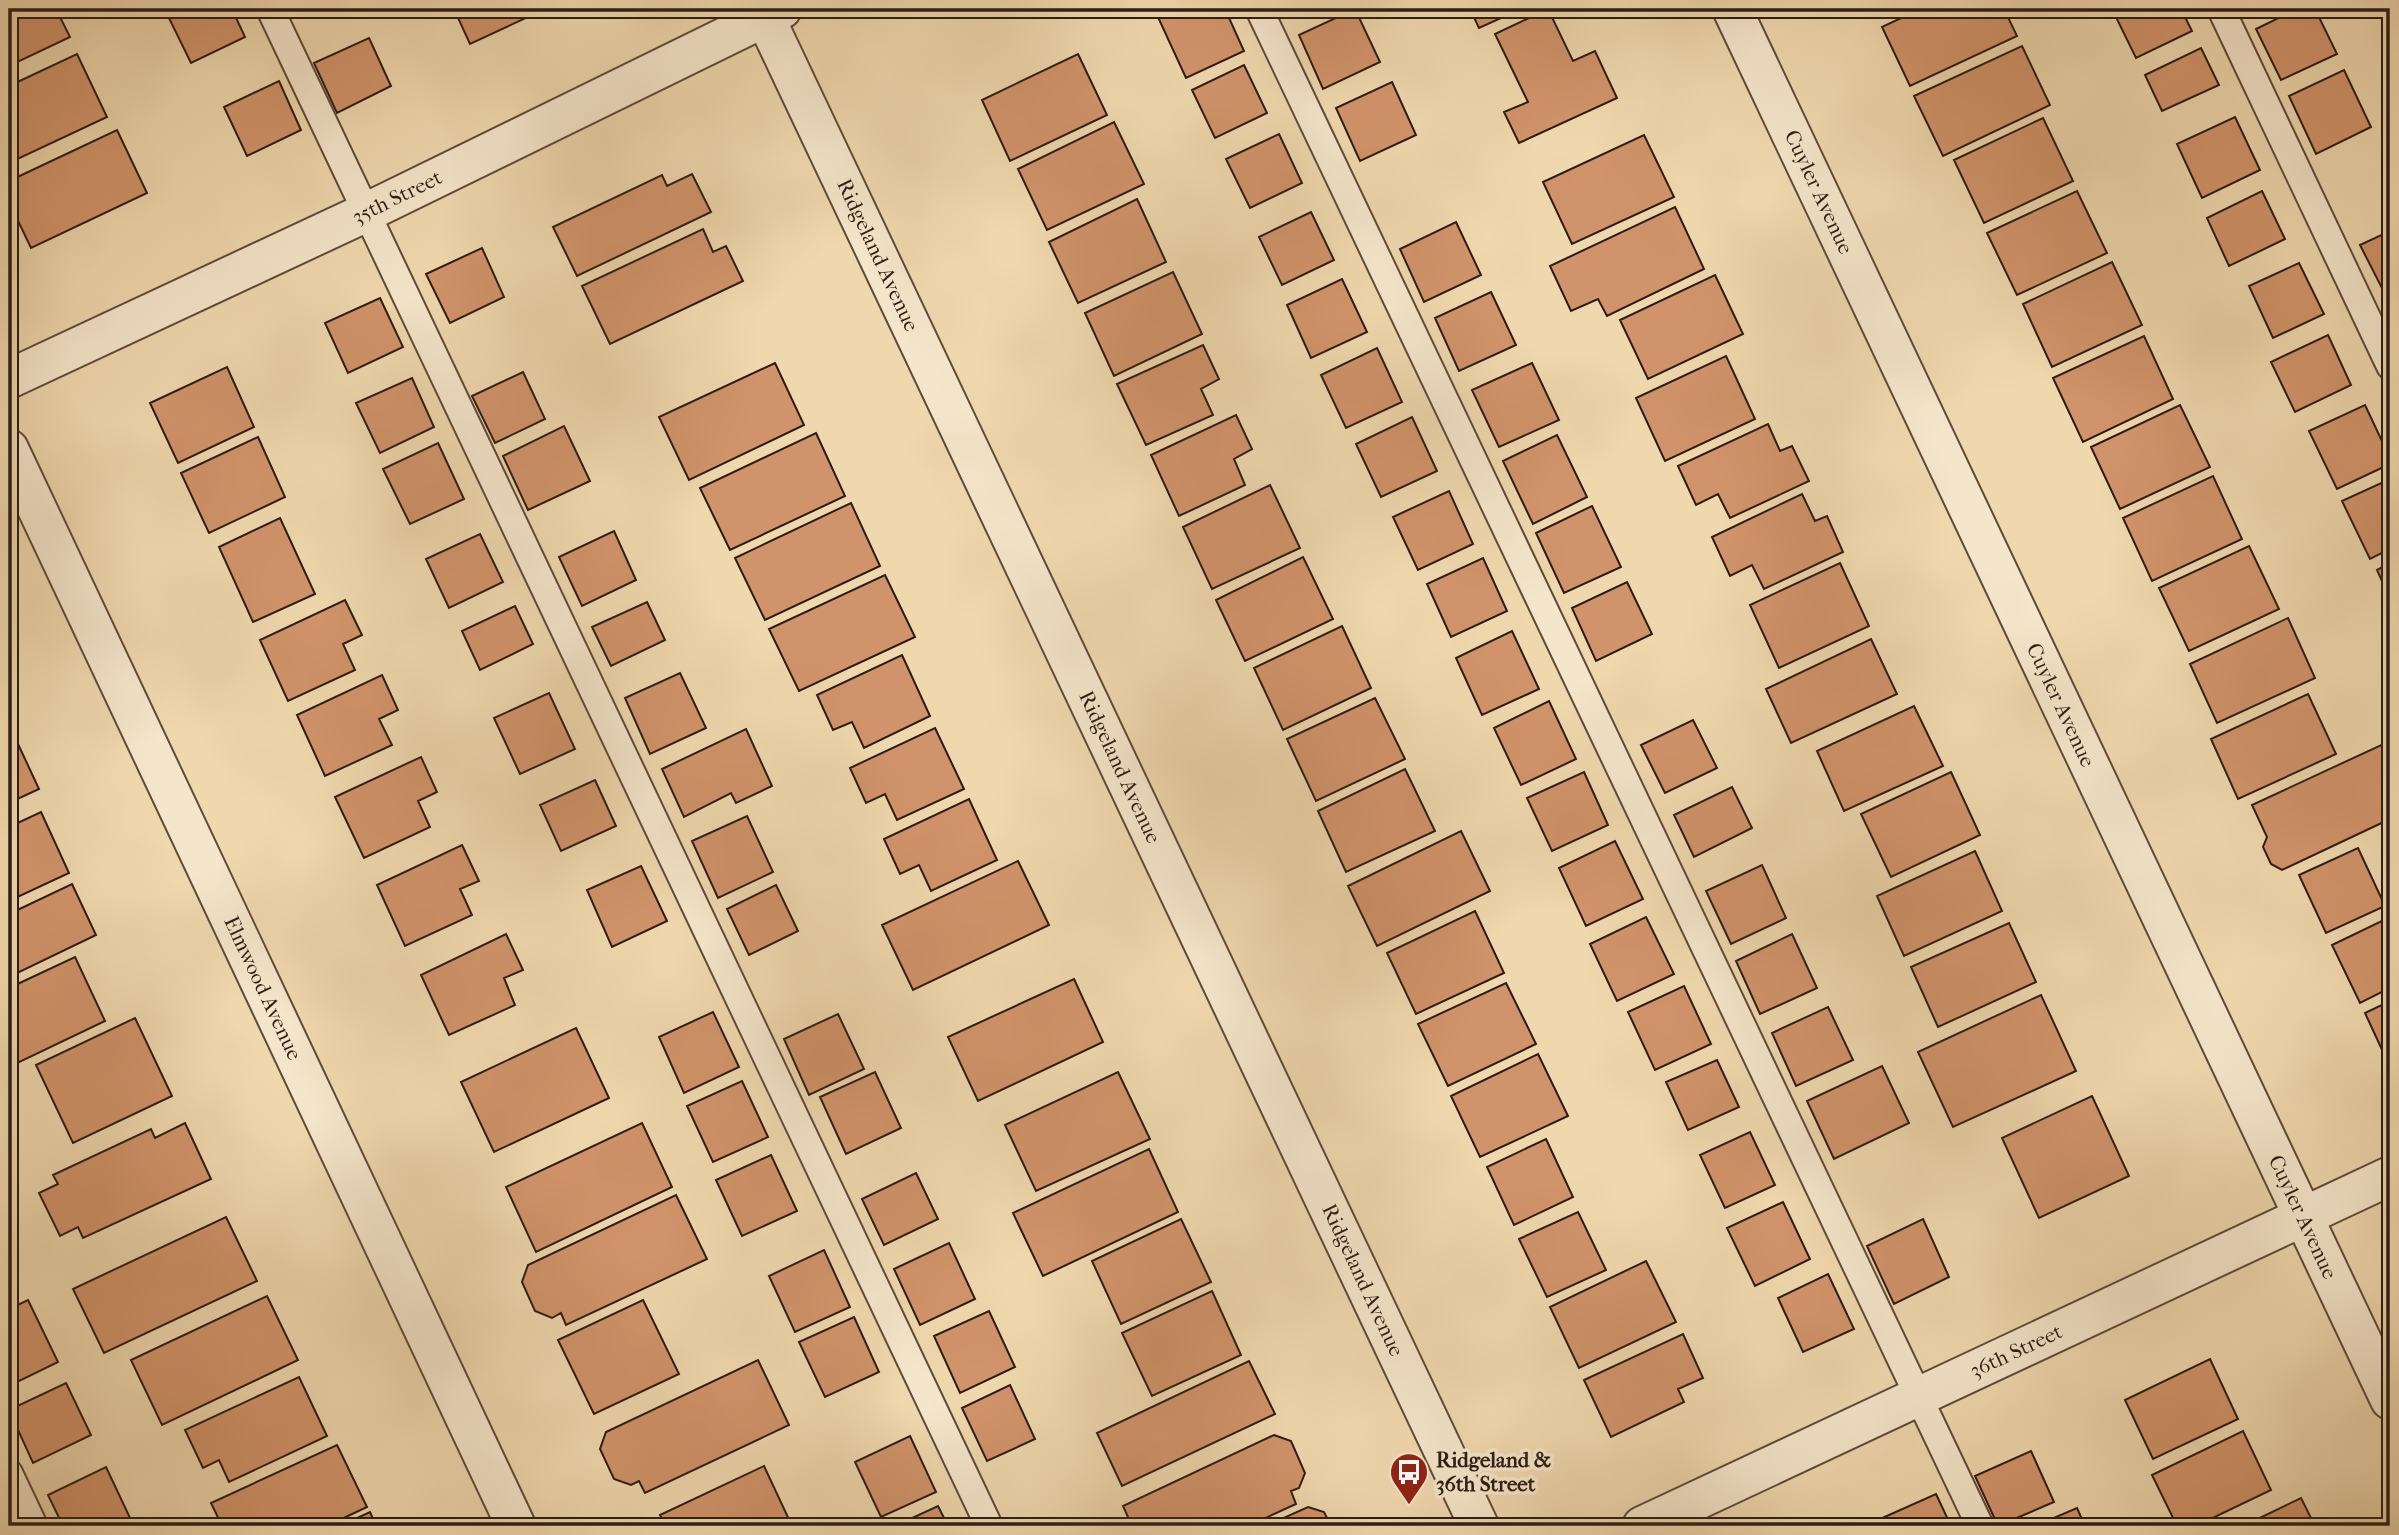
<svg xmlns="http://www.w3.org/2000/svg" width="2399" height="1535" font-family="'IM FELL French Canon',serif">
  <rect width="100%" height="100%" fill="#efd7ae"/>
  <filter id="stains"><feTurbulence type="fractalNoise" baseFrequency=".00286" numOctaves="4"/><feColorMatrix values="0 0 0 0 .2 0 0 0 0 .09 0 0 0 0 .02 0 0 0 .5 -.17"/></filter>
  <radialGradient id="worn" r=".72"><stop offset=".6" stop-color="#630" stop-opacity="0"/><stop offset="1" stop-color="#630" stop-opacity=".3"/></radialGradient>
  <path fill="#d1936b" stroke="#2d1c14" stroke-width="2" d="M9,9H56L70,37L9,66Z
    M178,9H232L245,37L191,63L167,14Z
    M454,9H545L470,44Z
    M1170,9H1225L1244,51L1186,78L1157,15Z
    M1355,9L1380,62L1323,89L1299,35Z
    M1470,9H1521L1479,28Z
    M1548,9L1573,61L1595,51L1617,98L1519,143L1504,112L1528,102L1495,34Z
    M1920,9H2004L2017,36L1910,86L1882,27Z
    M2112,9H2181L2192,31L2136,58Z
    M2297,9H2315L2337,54L2281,80L2256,29Z
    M369,38L391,86L337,113L314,63Z
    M2022,46L2050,105L1943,156L1914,96Z
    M2201,48L2219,85L2162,111L2145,75Z
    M77,54L107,117L9,163V86Z
    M1078,54L1107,115L1010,161L982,100Z
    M1244,65L1267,113L1215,138L1192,90Z
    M2344,70L2371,127L2316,154L2289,96Z
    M279,81L301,130L247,156L224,107Z
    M1392,82L1416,135L1360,161L1336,108Z
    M2235,117L2260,170L2202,198L2177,144Z
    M2043,118L2073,181L1984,223L1954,160Z
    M1114,122L1144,184L1047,230L1018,169Z
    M117,130L147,193L31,248L9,202V181Z
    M1279,134L1302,183L1250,208L1226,159Z
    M1644,135L1674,197L1572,244L1543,182Z
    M692,174L711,212L577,276L553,227L662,175L667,186Z
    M2077,191L2107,253L2017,295L1987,233Z
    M2262,191L2285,239L2229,266L2207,218Z
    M1137,199L1166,262L1078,303L1049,242Z
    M1675,207L1704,269L1607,316L1598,299L1571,311L1550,266Z
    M1311,212L1334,260L1282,285L1259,237Z
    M1456,222L1481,275L1424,302L1400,249Z
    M703,229L713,252L726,246L743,281L610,344L582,286Z
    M2390,231V294L2386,296L2360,245Z
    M482,248L504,297L450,323L426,274Z
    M2112,262L2142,325L2052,367L2023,304Z
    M2299,263L2324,314L2273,338L2249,286Z
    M1173,272L1202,334L1114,376L1085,313Z
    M1715,275L1743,334L1648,379L1620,320Z
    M1342,279L1367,332L1311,358L1287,305Z
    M1491,292L1516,345L1459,371L1435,318Z
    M380,298L403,347L348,373L325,323Z
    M2328,335L2351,385L2295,412L2271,362Z
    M2144,336L2173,399L2083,442L2053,378Z
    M1203,345L1219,379L1201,389L1213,415L1146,445L1117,384Z
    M1377,348L1402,402L1346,428L1321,375Z
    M1726,356L1755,419L1665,461L1636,398Z
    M775,363L804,425L689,480L659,417Z
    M1532,363L1559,420L1499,447L1472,390Z
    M227,367L254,427L178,463L150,403Z
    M523,372L545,419L495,443L472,396Z
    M412,378L434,427L380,453L356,403Z
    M2180,405L2210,467L2120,509L2091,447Z
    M2365,405L2390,458V464L2337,489L2309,431Z
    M1236,415L1252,449L1234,459L1245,485L1179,516L1151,455Z
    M1412,417L1437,471L1381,497L1356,444Z
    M1768,424L1780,451L1792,446L1809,481L1730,518L1718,494L1696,505L1678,466Z
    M564,426L590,481L528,510L503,456Z
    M816,433L845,496L730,550L700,488Z
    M1557,435L1587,497L1533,524L1503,461Z
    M258,437L285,497L209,533L181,473Z
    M438,443L464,499L410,524L383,469Z
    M2213,476L2242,539L2152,581L2123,518Z
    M2390,479V549L2370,559L2342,501Z
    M1270,485L1300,548L1212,589L1183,527Z
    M1449,491L1473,544L1418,570L1393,517Z
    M1802,494L1815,521L1827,516L1843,552L1764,589L1752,565L1730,576L1712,537Z
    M851,503L880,566L765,620L735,558Z
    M1592,506L1621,567L1564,593L1536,533Z
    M280,518L315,594L253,622L219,547Z
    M614,531L636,580L582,606L559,557Z
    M480,534L503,582L449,608L426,559Z
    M2249,546L2279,609L2189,651L2159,588Z
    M1303,557L1333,619L1245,661L1216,600Z
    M1483,558L1507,611L1451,637L1427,584Z
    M1840,563L1869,626L1779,668L1750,605Z
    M2390,563V599L2377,570Z
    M885,575L915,637L799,691L769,629Z
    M1627,582L1652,634L1596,661L1572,608Z
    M345,600L362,635L343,644L355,670L288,701L260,640Z
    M647,602L665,640L611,666L592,627Z
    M515,606L533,644L480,670L462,631Z
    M2288,618L2315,678L2217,723L2190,664Z
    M1342,626L1371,688L1283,730L1254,668Z
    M1512,631L1539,689L1482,715L1456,658Z
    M1871,639L1897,694L1791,743L1766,689Z
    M902,655L930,716L864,748L852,722L833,730L817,695Z
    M680,673L706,728L650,754L625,698Z
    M382,675L398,710L379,719L392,745L325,776L297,715Z
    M549,693L575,749L520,774L494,718Z
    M2308,694L2336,754L2238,799L2211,739Z
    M1375,698L1405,759L1316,801L1287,739Z
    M1549,701L1576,759L1521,785L1494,728Z
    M1914,706L1943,766L1844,811L1817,751Z
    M1693,720L1717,768L1665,793L1641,745Z
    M935,728L964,789L897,820L885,794L866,803L850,768Z
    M11,729L39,789L9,803V730Z
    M746,729L772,786L736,803L731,793L684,817L662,769Z
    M2390,741V819L2282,870L2271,864L2263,847L2267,837L2252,805Z
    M421,757L437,792L418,801L430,827L364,858L335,797Z
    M1405,769L1435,831L1346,872L1318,811Z
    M1584,772L1608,825L1552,851L1527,798Z
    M1951,772L1980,835L1891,877L1861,814Z
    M595,780L616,826L561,851L540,805Z
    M1732,787L1752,828L1694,857L1674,815Z
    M969,799L997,860L931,891L919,865L900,874L884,839Z
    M41,812L69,873L9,901V827Z
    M747,816L773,872L718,898L692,841Z
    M1461,831L1490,891L1377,946L1348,886Z
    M1615,841L1643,899L1586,926L1559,868Z
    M462,845L479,881L460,889L472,915L405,946L377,885Z
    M2358,848L2385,906L2326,933L2299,875Z
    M1975,851L2002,911L1904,956L1877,896Z
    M1018,861L1049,925L913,990L882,925Z
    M1762,865L1786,918L1731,944L1706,891Z
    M641,866L667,921L612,947L587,890Z
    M72,884L96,935L9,977V914Z
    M776,885L798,931L749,955L727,909Z
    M1475,911L1504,973L1416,1014L1387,953Z
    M1646,917L1674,974L1617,1001L1590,944Z
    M2390,917V988L2360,1003L2332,945Z
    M2009,923L2036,982L1938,1027L1911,967Z
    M506,934L523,970L504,978L515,1005L449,1035L421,975Z
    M1792,934L1817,988L1760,1014L1736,961Z
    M75,957L105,1021L9,1067V988Z
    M1074,979L1103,1042L978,1101L948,1037Z
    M1506,983L1536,1044L1448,1086L1418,1024Z
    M1684,986L1711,1044L1655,1070L1628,1012Z
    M2041,995L2076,1071L1953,1127L1918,1052Z
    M2390,1001V1067L2365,1013Z
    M1828,1007L1853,1060L1796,1086L1772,1033Z
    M713,1012L739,1067L684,1093L659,1037Z
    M838,1014L864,1069L809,1095L784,1039Z
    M135,1018L172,1096L73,1143L36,1065Z
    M576,1028L609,1098L494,1152L461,1082Z
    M1538,1054L1568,1116L1480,1157L1451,1096Z
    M1717,1060L1739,1107L1688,1130L1666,1082Z
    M1882,1066L1909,1123L1834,1159L1807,1101Z
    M875,1072L901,1128L846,1154L820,1097Z
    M1118,1072L1150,1139L1036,1191L1005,1125Z
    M742,1081L768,1137L713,1162L687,1106Z
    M2092,1096L2129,1176L2039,1218L2002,1138Z
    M185,1123L211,1179L83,1238L78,1227L60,1236L39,1193L58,1184L53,1175L151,1129L155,1138Z
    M642,1123L672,1187L536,1252L506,1187Z
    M1750,1132L1775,1185L1725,1208L1700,1155Z
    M1546,1139L1573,1197L1514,1225L1487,1167Z
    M1149,1149L1178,1212L1043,1276L1013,1213Z
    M771,1155L797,1211L742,1236L716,1180Z
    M916,1173L938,1219L884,1245L862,1199Z
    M676,1195L707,1259L566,1325L561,1313L552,1318L535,1311L522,1282L528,1265Z
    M1783,1202L1810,1259L1755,1286L1727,1228Z
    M1578,1212L1606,1270L1547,1297L1519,1239Z
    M226,1217L257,1281L104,1353L73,1289Z
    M1181,1219L1211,1282L1121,1324L1092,1261Z
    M1923,1219L1949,1277L1894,1304L1867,1246Z
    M949,1243L975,1299L920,1325L894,1269Z
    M824,1250L850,1307L795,1332L769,1276Z
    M1646,1261L1676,1322L1579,1368L1550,1307Z
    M1828,1274L1854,1329L1803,1352L1778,1298Z
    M1212,1291L1241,1355L1152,1396L1122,1333Z
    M267,1296L298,1360L162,1425L131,1360Z
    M28,1300L58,1362L9,1386V1309Z
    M643,1300L679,1374L594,1414L558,1340Z
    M989,1311L1015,1367L960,1393L934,1336Z
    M854,1317L879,1372L825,1397L799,1342Z
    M1683,1334L1703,1378L1678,1389L1684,1402L1611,1437L1584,1380Z
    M2210,1359L2238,1419L2153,1459L2125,1400Z
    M758,1360L789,1425L645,1493L639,1481L631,1485L614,1479L600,1449L606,1432Z
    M1249,1361L1275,1414L1122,1486L1097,1433Z
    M299,1377L327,1436L229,1482L219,1460L203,1468L185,1430Z
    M66,1383L91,1435L33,1463L9,1410Z
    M1010,1385L1035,1439L987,1461L962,1408Z
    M2243,1431L2271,1490L2196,1526H2177L2152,1475Z
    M1274,1435L1291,1441L1305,1473L1299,1488L1291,1491L1296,1504L1248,1526H1132L1123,1506Z
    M910,1436L936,1492L881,1517L855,1462Z
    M337,1445L367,1507L327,1526H222L211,1503Z
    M2031,1451L2054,1502L1998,1526L1975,1476Z
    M764,1466L792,1526H666L660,1515Z
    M106,1467L131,1520L118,1526H63L48,1495Z
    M1936,1494L1951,1526H1884L1880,1519Z
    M2301,1498L2315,1526H2243Z
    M938,1506L948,1526H895Z
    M1308,1507L1324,1512L1331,1526H1266Z
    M2077,1508L2085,1526H2035Z
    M370,1512L376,1526H340Z"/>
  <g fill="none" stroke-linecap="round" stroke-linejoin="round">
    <defs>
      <path id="service" d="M270,9L989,1526
        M1259,9L1980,1526
        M2221,9L2390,366
        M9,1473L34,1526"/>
      <path id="minor" d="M761,9L1479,1526
        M1732,9L2390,1400
        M9,379L367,212L782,9
        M9,449L516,1526
        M1642,1526L2390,1176"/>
    </defs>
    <use href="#service" stroke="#5e4b3a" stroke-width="30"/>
    <use href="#minor" stroke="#5e4b3a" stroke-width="42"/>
    <use href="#service" stroke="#f5e5ca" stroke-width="26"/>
    <use href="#minor" stroke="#f5e5ca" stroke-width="38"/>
  </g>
  <defs>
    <symbol id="bus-pin" viewBox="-11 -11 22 30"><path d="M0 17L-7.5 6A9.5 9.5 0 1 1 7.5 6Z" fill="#8f2418" stroke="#f5e5ca"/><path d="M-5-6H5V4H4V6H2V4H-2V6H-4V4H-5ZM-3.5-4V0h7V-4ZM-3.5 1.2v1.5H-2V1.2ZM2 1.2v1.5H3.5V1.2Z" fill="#fff"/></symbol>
  </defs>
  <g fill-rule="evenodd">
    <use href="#bus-pin" x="1387" y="1450" width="44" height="60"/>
  </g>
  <g text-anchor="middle" stroke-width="7" stroke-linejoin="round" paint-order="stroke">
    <g font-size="21" fill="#2d1c14" stroke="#f5e5ca">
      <text transform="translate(1819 192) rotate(65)" y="7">Cuyler Avenue</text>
      <text transform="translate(397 197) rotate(-26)" y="7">35th Street</text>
      <text transform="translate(878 255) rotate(65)" y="7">Ridgeland Avenue</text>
      <text transform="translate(2061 705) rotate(65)" y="7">Cuyler Avenue</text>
      <text transform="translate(1120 767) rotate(65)" y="7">Ridgeland Avenue</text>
      <text transform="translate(263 988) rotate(65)" y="7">Elmwood Avenue</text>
      <text transform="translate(2303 1217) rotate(65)" y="7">Cuyler Avenue</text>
      <text transform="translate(1363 1280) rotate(65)" y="7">Ridgeland Avenue</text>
      <text transform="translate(2016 1351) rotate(-25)" y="7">36th Street</text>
    </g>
    <g font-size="21" font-weight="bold" fill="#2d1c14" stroke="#f5e5ca" text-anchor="start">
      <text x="1436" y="1467">Ridgeland &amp;<tspan x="1436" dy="24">36th Street</tspan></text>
    </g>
  </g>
  <rect width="2399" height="1535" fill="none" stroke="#efd7ae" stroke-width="35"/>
  <rect x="10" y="10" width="2378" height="1514" fill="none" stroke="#2d1c14" stroke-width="3.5"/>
  <rect x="18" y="18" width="2364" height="1500" fill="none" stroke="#2d1c14" stroke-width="2"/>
  <rect width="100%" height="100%" filter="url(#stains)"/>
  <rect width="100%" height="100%" fill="url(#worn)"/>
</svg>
